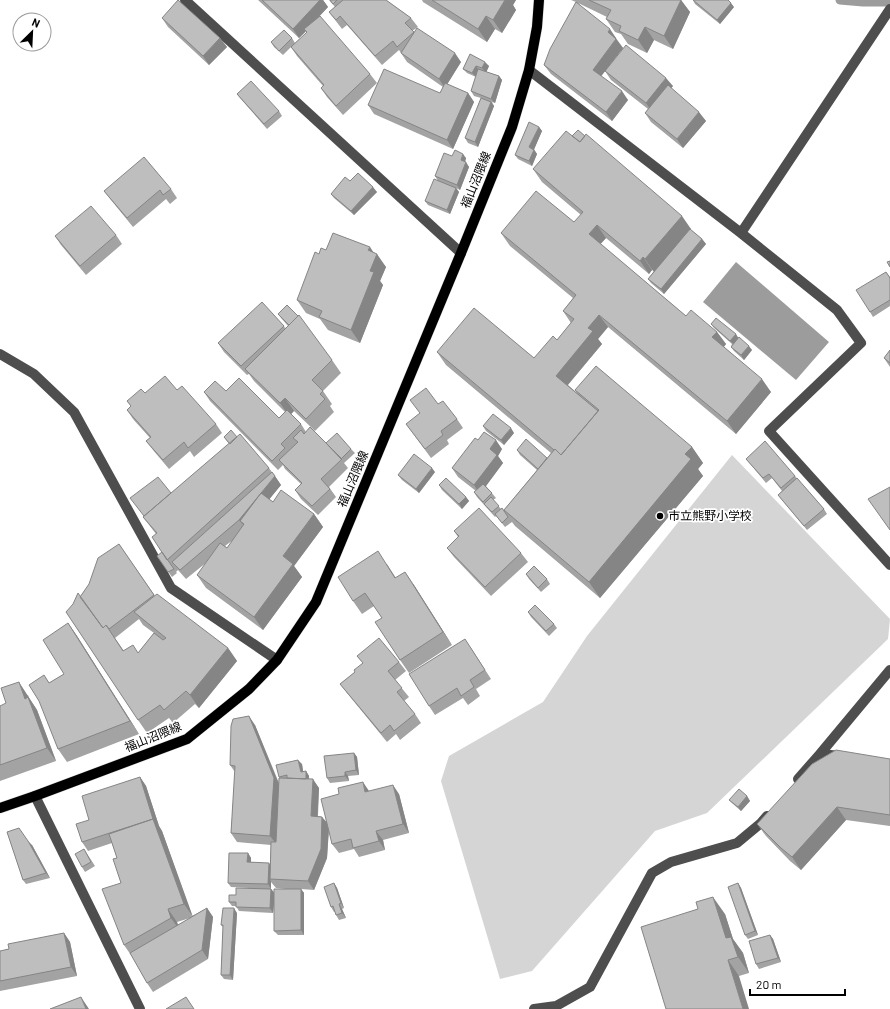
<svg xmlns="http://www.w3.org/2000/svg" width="890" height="1009" font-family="Barlow,'Noto Sans JP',sans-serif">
  <rect width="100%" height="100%" fill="#fff"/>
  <path fill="#d5d5d5" d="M732,455L890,619L888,639L707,813L655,831L532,971L500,979L441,781L449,756L543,702L587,636Z"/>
  <path fill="#9c9c9c" d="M736,262L829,342L796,380L703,302Z"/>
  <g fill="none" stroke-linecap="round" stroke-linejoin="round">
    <path stroke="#9c9c9c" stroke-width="9" d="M840,0L863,2H890"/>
    <defs>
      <path id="major" d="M0,808L35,796L187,739L249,689L277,660L316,602L461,253L512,127L529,70L537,27L539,0"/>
    </defs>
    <use href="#major" stroke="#dbdbdb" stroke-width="11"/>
    <path stroke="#4e4e4e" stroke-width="10" d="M185,0L461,253
      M529,70L741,233L890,9
      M741,233L837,310L861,343L769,431L890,565
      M0,354L34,374L74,412L171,588L277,660
      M820,754L890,670
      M798,779L820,754L840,756
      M35,796L140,1009
      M534,1009L556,1006L590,987L652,873L671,862L737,843L761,823L767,816"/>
    <use href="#major" stroke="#000" stroke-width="10"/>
  </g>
  <path fill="#a3a3a3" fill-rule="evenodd" d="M258,0H323L328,7L316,19L370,74L377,83L343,115L327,97L321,88L323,86L297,56L291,47L283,55L274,47L271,42L292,38L295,43L307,33L306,31L299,38Z
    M329,0H386L411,18L418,27L412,31L414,33L461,62L447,84L468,93L474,102L453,149L374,114L368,105L440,93L443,87L407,62L399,50L382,65L347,25L342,29L329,12L335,7Z
    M422,0H516L513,5L516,10L502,33L495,29L487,42L423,2Z
    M571,0H681L690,12L673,49L654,40L647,53L628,44L621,34L615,32L606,19L607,17L578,3L616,38L623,48L607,68L673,86L671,88L706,121L683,148L651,122L645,113L648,109L611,80L605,71L601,76L628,100L612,121L551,74L544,65L576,2Z
    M693,0L734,7L720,24L695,4Z
    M162,18L220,38L227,47L209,65L168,27Z
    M470,54L489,66L486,72L499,76L502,80L495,103L492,102L494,106L478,147L468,143L465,138L481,98L474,96L471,91L476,77L467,73L463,69Z
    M237,94L279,111L282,116L267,129L240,98Z
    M539,127L542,131L534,149L537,154L532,166L518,159L515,155Z
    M572,136L691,229V230L702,239L706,244L664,294L651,283L648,279L654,271L652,270L649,274L606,238L600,244L686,316L717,332L726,344L724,347L771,392L736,434L608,327L598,339L602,344L568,385L577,393L575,390L692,447L703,463L698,469L703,476L600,598L515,526L512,522L505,527L496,516L495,517L477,497L474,492L476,491L458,477L452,468L478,440L502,449L498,456L503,463L486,486L496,498L493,500L501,509L504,510L537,470L520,455L517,450L547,458L551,453L446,365L437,352L534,358L557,340L571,323L563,311L573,298L510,246L501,233L574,222L581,215L542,182L533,169Z
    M452,156L466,158L465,162L469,167L460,190L456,188L459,192L450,214L428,205L425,201L438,181L435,176Z
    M350,181L377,192L354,215L334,198L331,194Z
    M171,189L177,198L170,204L166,199L133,227L111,200L104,191Z
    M116,235L122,244L86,275L61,245L55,236Z
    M326,250L373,252L386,267L380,281L383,285L360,343L328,330L320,319L306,313L297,300L319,254Z
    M886,272L890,277V306L873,317L870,312Z
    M278,314L332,360L341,373L323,391L332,404L330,406L334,412L315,431L294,411L291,414L301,424L306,432L326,443L351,449L355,453L344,463L348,468L329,487L336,497L318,515L301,499L295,490L301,484L285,469L283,465L278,470L210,401L204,392L226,391L279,418L285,412L254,381L249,374L247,375L224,352L218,343L284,326L285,328L288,326L281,318Z
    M711,324L738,338L752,350L744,360L734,351L731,347L732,344L714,328Z
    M890,350V367L884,358Z
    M177,390L216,424L222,433L194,457L190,451L169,469L153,450L146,441L150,438L133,419L127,410L131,406L127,401L145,393Z
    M438,404L457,419L463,428L447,440L449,444L431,458L406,424Z
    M483,426L514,433L504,445L486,431Z
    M224,437H237L269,468L281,485L269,499L273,502L314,514L323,527L294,566L302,577L263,630L206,588L197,575L207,562L186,579L178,570L176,572L177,573L172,577L157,556L162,552L156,534L143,517L229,444ZM233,540L227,548L225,546Z
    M746,459L795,476L824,509L827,514L807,530L778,495L782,491L772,478L766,483Z
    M435,472L419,493L402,480L398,475Z
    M439,485L466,497L469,501L462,509L442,490Z
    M454,531L521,553L528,562L491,596L454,557L447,548L458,537Z
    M119,544L155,596L228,648L237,661L199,708L195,704L173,723L169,718L147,733L138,720L80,597ZM139,619L143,625L154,633L138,653L124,651L115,638Z
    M387,564L396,578L414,585L452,645L409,673L400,660L382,618L374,606L362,614L353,601Z
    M526,574L547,579L550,584L541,592L529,579Z
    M528,612L554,624L557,628L549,636L531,617Z
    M68,623L77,636L139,734L67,762L58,749L44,675L49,683L64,674Z
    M471,648L491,679L476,689L480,696L468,705L463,698L435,715L429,706Z
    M357,656L399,662L406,671L395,680L409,697L404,701L415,714L421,723L400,740L396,734L387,742L347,693L340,684L355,672L363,663Z
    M28,695L29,698L37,710L56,761L0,781V706Z
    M255,725L279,783V777L302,764L303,772L306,771L309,776V779L319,788L318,816L322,817L327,823L369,791L399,794L409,833L383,840L385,850L359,857L354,849L339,853L332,844L329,830L327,858L314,890L301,889L304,893V935H278L274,931V903L273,913L239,911L236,906H232L229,902L236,895L249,888L231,887L228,883L248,853L251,858V862L270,865L271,845L237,842L231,833L235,772L230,765ZM271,882L276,888L286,889L274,892L271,889Z
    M354,753L357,757L359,775L348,776L349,781L330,783L327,778Z
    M890,759V826L846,820L801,870L790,861L766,836L757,824Z
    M140,777L146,786L159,826L162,831L192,916L207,908L213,917L208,959L153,992L147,983L133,958L124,945L121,883L117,858L112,843L88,851L82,842L89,820ZM190,918L178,925L177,922Z
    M747,796L750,801L741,811L733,804L729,800Z
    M32,845L50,878L26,884L23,880Z
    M84,849L95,866L85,872L82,867Z
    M334,883L337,888L344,908L342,909L346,918L339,920L336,915L335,912H334L331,907Z
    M738,883L741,888L758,935L748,939L745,935Z
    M237,913L233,980L224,979L221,975L223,927L221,925Z
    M725,914L733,939L743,953L749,973L739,976L641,927Z
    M64,933L70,942L77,976L0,991V951L9,949Z
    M770,935L773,939L781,962L759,969L756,964Z"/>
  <path fill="#858585" d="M320,0H323L328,7L306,31L304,29L306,31L299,38L293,29Z
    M505,0H516L513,5L516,10L502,33L493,20Z
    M681,0L690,12L673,49L664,36Z
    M731,3L734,7L720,24L717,20Z
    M486,16L495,29L487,42L478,29Z
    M645,27L654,40L647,53L638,40Z
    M610,29L616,38L614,41L608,32Z
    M220,38L227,47L209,65L203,56Z
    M616,39L623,48L599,79L593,70Z
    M455,53L461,62L445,88L439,79Z
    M485,62L489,66L486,73L482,68Z
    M476,66L479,70L476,77L472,73Z
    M499,76L502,80L495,103L491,99Z
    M666,78L673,86L652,112L646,103Z
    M622,91L628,100L612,121L606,112Z
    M468,93L474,102L453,149L447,140Z
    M491,102L494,106L478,147L475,142Z
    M699,112L706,121L683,148L677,139Z
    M539,127L542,131L533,152L529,147Z
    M534,150L537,154L532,166L529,161Z
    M463,154L466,158L464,165L461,160Z
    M466,162L469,167L460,190L457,185Z
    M373,187L377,192L354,215L351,211Z
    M456,188L459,192L450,214L447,210Z
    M682,216L691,229L654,272L645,259Z
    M597,225L606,238L598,247L589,234Z
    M702,239L706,244L664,294L661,289Z
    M370,247L376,256L377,254L386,267L380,281L383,285L360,343L351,330L370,271L368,250Z
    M643,257L652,270L649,274L640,261Z
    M599,315L608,327L598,339L602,344L565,388L556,376L588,328Z
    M717,332L726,344L721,350L712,337Z
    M736,334L739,339L734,345L730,341Z
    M749,346L752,350L744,360L741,355Z
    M762,379L771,392L736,434L727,421Z
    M285,398L294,411L289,416L280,403Z
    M511,428L514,433L504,445L501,440Z
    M496,440L502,449L498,456L503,463L480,494L474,485L490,449Z
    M692,447L703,463L698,469L703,476L600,598L589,582L685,454Z
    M432,468L435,472L419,493L416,489Z
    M275,476L281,485L246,528L239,520Z
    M466,497L469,501L462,509L459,504Z
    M314,514L323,527L294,566L302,577L263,630L254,617L283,556Z
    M405,572L414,585L452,645L443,632Z
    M68,623L77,636L139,734L130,721Z
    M228,648L237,661L199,708L190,695Z
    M19,682L37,710L56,761L47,748L25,699Z
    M249,716L255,725L280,787L277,845L270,836Z
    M354,753L357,757L359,775L356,770Z
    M298,760L302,764L304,777L301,772Z
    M306,771L309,776V788L306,783Z
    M345,772L348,776L349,781L345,776Z
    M140,777L146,786L159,826L162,831L193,917L184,904L153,819Z
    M313,779L319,788L317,825L311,816Z
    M363,782L369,791L365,792Z
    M393,785L399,794L409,833L403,824Z
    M747,796L750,801L741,811L738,807Z
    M837,807L846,820L801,870L792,857Z
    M322,817L329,825L327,858L314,890L308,881Z
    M376,831L383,840L385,850L379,841Z
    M28,841L32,845L50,878L46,873Z
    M248,853L251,858V867L247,862Z
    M269,863L272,868L270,879L271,882V889L268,884Z
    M334,883L337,888L344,908L341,903Z
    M738,883L741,888L758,935L755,931Z
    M271,889L275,894L273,913L270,908Z
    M301,889L304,893V935L301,930Z
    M713,897L725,914L733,939L743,953L749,973L738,957L726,938Z
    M339,904L342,909L346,918L342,913Z
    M207,908L213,917L208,959L202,950Z
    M234,908L237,913L233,980L230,975Z
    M168,909L177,922L180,931L171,918Z
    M64,933L70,942L77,976L71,967Z
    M770,935L773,939L781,962L778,958Z
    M728,960L739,976L749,1009H743Z
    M81,997L89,1009H86Z"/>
  <path fill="#bebebe" stroke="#858585" d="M178,0L220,38L203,56L162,18Z
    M262,0H320L293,29Z
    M330,0H337L333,4Z
    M343,0H386L411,18L405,23L414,32L397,47L393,41L375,56L340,16L336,20L329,12Z
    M432,0H505L493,20L486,16L478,29Z
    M589,0H681L664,36L645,27L638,40L619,31L621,26L606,19L611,10Z
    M693,0H728L731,3L717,20Z
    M576,2L610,29L608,32L616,39L593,70L622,91L606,112L544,65L550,49Z
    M320,16L370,74L336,106L321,88L324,85L291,47L307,32L304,29Z
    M417,28L455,53L439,79L401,53Z
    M284,30L292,38L279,51L271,42Z
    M626,45L666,78L646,103L605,71Z
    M470,54L485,62L482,68L476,66L472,73L463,69Z
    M384,69L440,93L445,83L468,93L447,140L368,105Z
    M478,69L499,76L491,99L471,91Z
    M251,81L279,111L264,124L237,94Z
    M668,85L699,112L677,139L645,113Z
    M481,98L491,102L475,142L465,138Z
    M529,122L539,127L529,147L534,150L529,161L515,155Z
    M578,130L585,136L580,142L572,136Z
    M566,131L580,142L586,134L682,216L645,259L643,257L640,261L597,225L589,234L686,316L691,310L717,332L712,337L762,379L727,421L599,315L588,328L593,331L556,376L598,411L561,455L555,449L554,450L437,352L474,308L534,358L553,336L557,340L574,319L563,311L576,295L501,233L536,191L574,222L583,212L533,169Z
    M455,150L463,154L461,160L466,162L457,185L435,176L444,153L452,156Z
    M144,157L171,189L163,195L160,190L127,218L104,191Z
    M358,173L373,187L351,211L331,194L345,177L350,181Z
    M434,179L456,188L447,210L425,201Z
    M91,206L116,235L80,266L55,236Z
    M690,229L702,239L661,289L648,279Z
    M333,233L370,247L368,250L377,254L370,271L374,272L351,330L319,317L322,311L297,300L315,252L319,254L321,248L326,250Z
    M890,261V267L887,262Z
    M886,272L890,278V300L870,312L856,290Z
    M262,302L284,326L241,366L218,343Z
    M287,305L298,316L289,325L278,314Z
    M299,315L332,360L312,380L323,391L320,394L325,399L306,419L285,398L280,403L245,369Z
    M716,318L736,334L730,341L711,324Z
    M739,337L749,346L741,355L731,347Z
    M890,350V363L884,358Z
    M596,366L692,447L685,454L691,459L589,582L504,510L555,449L561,455L599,410L575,390Z
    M165,376L177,390L182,386L216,424L188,448L184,442L163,460L146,441L151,437L127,410L131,406L127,401L141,389L145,393Z
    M239,378L279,418L287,410L301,424L281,444L285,448L272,461L204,392L215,381L226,391Z
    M426,388L438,404L443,401L457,419L441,431L443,435L425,449L406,424L420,413L410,400Z
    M493,414L511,428L501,440L483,426Z
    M310,427L342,459L321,479L330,489L312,506L295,490L302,483L279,460L298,442L293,438L301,430L304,434Z
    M231,430L237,437L230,444L224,437Z
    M484,432L496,440L490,449L497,455L474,485L452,468L475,438L478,440Z
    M337,433L351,449L341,459L326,443Z
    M240,434L269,468L167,560L152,537L157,533L143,517Z
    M526,439L547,458L538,469L517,450Z
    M765,441L795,476L781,488L769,474L763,478L746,459Z
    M414,454L432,468L416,489L398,475Z
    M272,472L275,476L239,520L180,570L172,562Z
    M158,477L171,493L144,516L130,498Z
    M446,478L466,497L459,504L439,485Z
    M797,478L824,509L804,526L778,495Z
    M483,484L492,493L483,502L474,492Z
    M890,487V530L868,499Z
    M281,490L314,514L283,556L293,564L254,617L197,575L220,543L227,548L244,524L240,521L261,493L273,502Z
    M491,497L499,506L492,512L484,504Z
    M479,508L521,553L485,587L447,548L459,536L454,531Z
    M502,508L508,517L502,523L495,514Z
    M119,544L154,595L109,629L106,625L103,628L80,597L89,584L98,558Z
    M378,551L395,578L405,572L443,632L400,660L375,622L382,618L365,593L353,601L338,577Z
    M162,552L174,569L168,572L157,556Z
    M534,566L547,579L538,588L526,574Z
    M78,593L103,628L106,625L123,651L133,645L138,653L154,633L163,640L166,638L134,612L157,594L228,648L190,695L186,691L164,710L160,705L138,720L66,612L73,604Z
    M535,605L554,624L546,631L528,612Z
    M68,623L130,721L58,749L39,701L29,685L44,675L49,683L64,674L43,640Z
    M379,638L399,662L388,671L402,688L397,692L415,714L394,731L390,725L381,733L340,684L355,672L354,670L363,663L357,656Z
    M465,639L485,670L470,680L474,687L461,696L457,688L429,706L409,674Z
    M19,682L25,699L28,697L47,748L0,765V706L6,703L1,688Z
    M249,716L274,778L270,836L231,833L235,766L230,765L231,726L233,719Z
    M836,750L890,759V815L837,807L792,857L781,848L757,824L812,764Z
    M354,753L356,770L345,772V776L327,778L324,756Z
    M298,760L301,772L306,771V779L287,778V775L279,777L276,765Z
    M140,777L153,819L82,842L76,824L89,820L82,796Z
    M279,778L313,779L311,816L322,817L321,849L308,881L270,879L271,842H276Z
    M363,782L365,792L393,785L403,824L376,831L379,841L353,848L351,839L332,844L321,799L339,794L338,788Z
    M739,789L747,796L738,807L729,800Z
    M153,819L184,904L168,909L171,918L124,945L102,889L121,883L113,859L117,858L109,834Z
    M19,828L28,841L46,873L23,880L7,832Z
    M84,849L91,862L82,867L75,854Z
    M229,853H248L247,862L269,863L268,884L228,883Z
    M334,883L341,903L339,904L342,913L336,915L333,906L331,907L324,887Z
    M738,883L755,931L745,935L728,887Z
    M236,888L271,889L270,908L236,907V902H229V895H236Z
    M274,889H301V930L274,931Z
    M713,897L726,938L731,937L738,957L728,960L743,1009H666L641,927L698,909L696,902Z
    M207,908L202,950L147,983L130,953Z
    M223,908H234L230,975H221L223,925H221Z
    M64,933L71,967L0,981V951L9,949L8,944Z
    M770,935L778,958L756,964L749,941Z
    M81,997L86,1009H50Z
    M186,997L194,1009H166Z"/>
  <circle fill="#000" stroke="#fff" stroke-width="1.5" cx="660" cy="516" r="4"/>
  <g text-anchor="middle" stroke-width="3.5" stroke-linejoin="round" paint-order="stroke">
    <g font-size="12" fill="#000" stroke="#fff">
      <text transform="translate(476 180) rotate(-68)" y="4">福山沼隈線</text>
      <text transform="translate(353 479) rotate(-67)" y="4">福山沼隈線</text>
      <text transform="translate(153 737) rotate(-22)" y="4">福山沼隈線</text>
    </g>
    <g font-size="12" fill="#000" stroke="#fff" text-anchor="start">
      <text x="668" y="520">市立熊野小学校</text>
    </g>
  </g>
  <g transform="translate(32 32) rotate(24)"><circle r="19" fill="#ffffff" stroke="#999999"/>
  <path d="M0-3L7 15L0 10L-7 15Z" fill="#000000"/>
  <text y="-6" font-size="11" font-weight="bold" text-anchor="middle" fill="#000000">N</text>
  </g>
  <path d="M750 989v6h95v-6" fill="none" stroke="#000000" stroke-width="2"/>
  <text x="756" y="989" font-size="12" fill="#000000" stroke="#ffffff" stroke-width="3" paint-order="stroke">20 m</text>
</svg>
